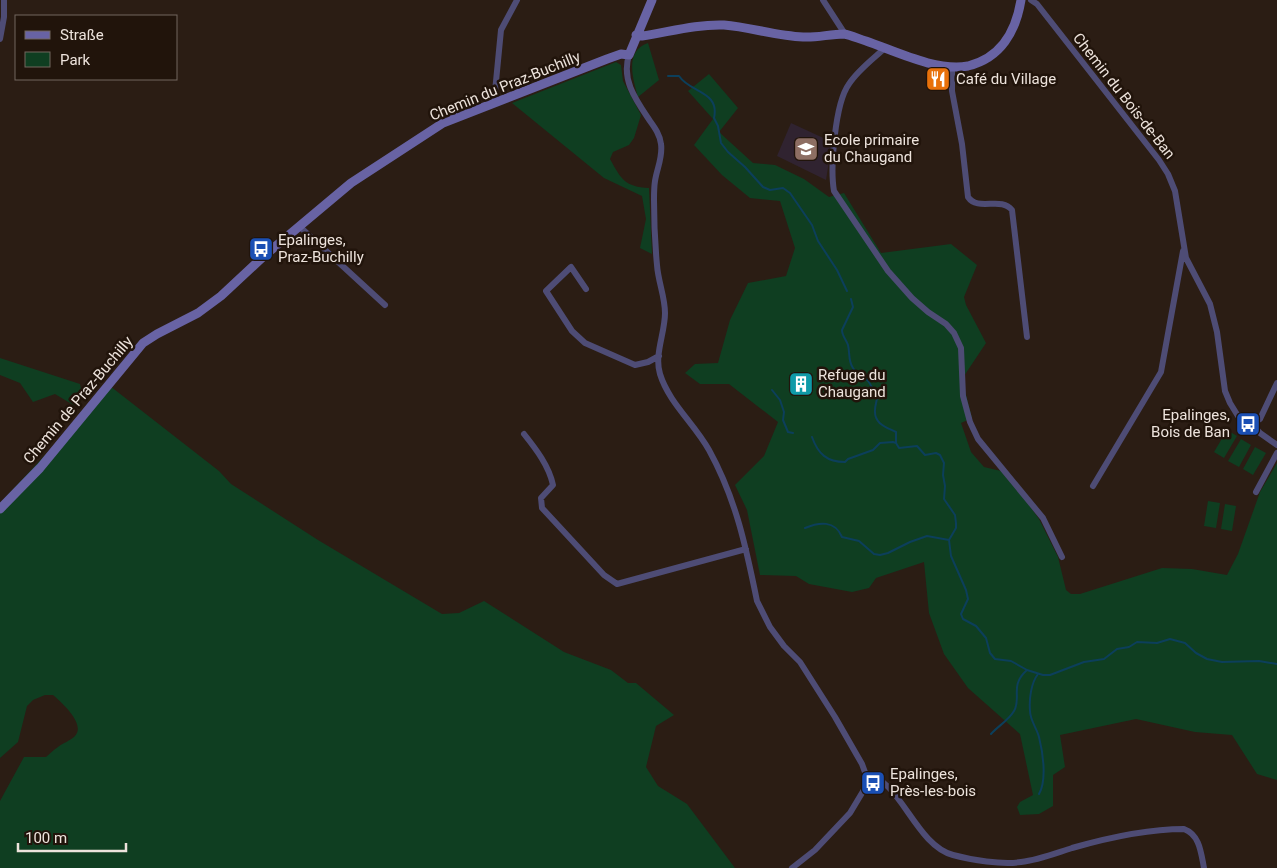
<svg xmlns="http://www.w3.org/2000/svg" width="1277" height="868" font-family="Roboto,sans-serif">
  <rect width="100%" height="100%" fill="#2b1d14"/>
  <path fill="#302330" d="M791,123L832,142L826,180L777,156Z"/>
  <path fill="#0f3e21" d="M648,43L659,80L638,97C633,79 624,51 648,43Z
    M616,62L621,65L623,81L641,115L634,138L629,145L613,152L610,159C621,179 625,187 649,188L652,254L640,248L646,219L642,196L604,178L512,103Z
    M709,74L738,108L719,132L753,163L775,165L804,179L829,197L844,193L881,253L951,244L977,265L964,297L966,305L986,343L962,379L972,418L961,423L971,452L984,467L1001,471L1029,505L1039,519L1058,557L1066,590L1071,594H1080L1162,568L1192,569L1227,575L1238,554L1260,492L1277,463V780L1257,774L1232,735L1195,732L1136,719L1060,735L1065,767L1053,775V806L1039,814L1020,815L1017,807L1020,802L1033,795L1020,734L968,688L944,654L929,613L924,562L876,578L869,588L852,592L809,584L796,576L760,575L747,510L735,485L764,456L778,422L729,384H700L685,373L695,364L718,363L730,320L748,283L786,276L795,248L780,201L750,198L722,175L694,145L713,119L688,91Z
    M0,358L80,384L82,395L75,406L55,394L33,402L20,383L0,375Z
    M110,386L219,471L231,484L318,540L442,614L459,613L484,601L564,652L611,670L628,683H636L674,715L656,726L646,767L658,786L687,804L735,868H0V801L24,757H46C50,754 53,750 58,747C63,743 70,741 75,736C86,724 62,703 53,695H45L33,700L27,706L18,742L0,758V503Z
    M1227,430L1237,436L1224,458L1214,452Z
    M1241,439L1251,445L1239,467L1228,461Z
    M1255,447L1266,453L1253,475L1243,469Z
    M1208,501L1220,503L1216,528L1204,526Z
    M1225,504L1236,506L1232,531L1221,529Z"/>
  <g fill="none" stroke-linecap="round" stroke-linejoin="round">
    <path stroke="#0c3f5b" stroke-width="2" d="M668,76H679C690,93 720,91 714,118L718,126L721,143L728,152L745,167L763,187L770,190L783,188L790,193L812,225L818,241L837,270L847,291
      M851,299L853,307L842,330C842,336 846,339 848,345C850,353 848,361 853,368C857,375 864,376 868,381C872,386 872,390 877,394C878,399 875,404 875,410C874,424 886,427 896,432V443L899,448L917,446L925,455L936,453L940,455L944,463L943,475L945,486L944,499L955,515L956,523V528L949,540L951,556L966,590L968,599L961,614L963,619L976,626L986,638L990,653L995,659L1011,661L1027,670L1043,675H1050L1084,662L1104,659L1117,649L1129,647L1137,642L1157,643L1170,639L1185,643L1196,653L1207,659L1222,662L1259,661L1277,664
      M772,390L780,400L784,412L783,420L788,432L793,433
      M812,437C818,454 827,462 845,462L848,459L873,450L880,443L893,442L896,443
      M805,528C819,522 835,520 842,537L859,541L874,554L880,555L888,553L910,542L927,536L949,540
      M1038,674C1031,683 1029,699 1030,711C1030,720 1037,729 1039,737C1043,753 1047,780 1039,794
      M991,734C998,726 1008,721 1014,711C1022,697 1009,686 1027,670"/>
    <path stroke="#4e4c75" stroke-width="6" d="M823,0L845,34
      M1031,0L1037,4L1159,160L1168,174L1175,191L1186,258L1210,304L1217,332L1225,391L1230,403L1238,416L1246,422L1252,424L1260,433L1277,445
      M0,39L4,17V0
      M885,48C873,59 858,70 849,84C835,103 830,168 834,191L888,271L912,298L928,312L946,324L954,333L961,348L963,396L970,422L978,439L1043,518L1062,557
      M629,55C621,80 636,100 650,121C655,128 660,135 661,144C663,157 657,168 655,181C654,187 654,194 654,200C654,221 655,244 657,265C658,281 665,297 665,313C665,333 654,355 660,374C669,403 694,423 709,450C736,499 746,547 757,601L770,627L784,646L800,662L835,717L862,764L866,775L865,788L850,813L815,850L792,868
      M952,67V91L962,144L968,197C978,212 1001,196 1012,210L1027,337
      M494,102L501,30L517,0
      M299,226L385,305
      M586,289L571,267L546,291L572,331L585,343L635,365L648,362L659,356
      M1252,424L1260,419L1277,383
      M524,434C536,449 549,466 553,485L541,498L542,508L604,575L617,584L746,549
      M1093,486L1161,372L1183,251
      M1256,492L1277,453
      M866,775C900,778 915,845 953,855C971,860 1002,865 1021,862C1038,860 1056,853 1072,848C1107,838 1147,829 1184,829C1200,835 1201,853 1204,868"/>
    <path stroke="#6863a4" stroke-width="9" d="M636,35L642,36C669,32 696,24 724,25C750,27 776,36 803,37C816,38 830,34 844,34C851,35 859,39 866,41C895,51 937,72 968,66C1001,58 1016,31 1021,0
      M0,509L40,468L143,343L157,334L198,313L221,296L264,256L351,183L443,123L607,59L621,54L629,55L652,0"/>
  </g>
  <defs>
    <symbol id="restaurant-square" viewBox="-11 -11 22 22"><rect x="-9" y="-9" width="18" height="18" rx="4" fill="#e8710a" stroke="#21140b"/><path d="M-5-6h1v4h1v-4h1v4h1v-4h1v5L-1.5 .5V6h-2V.5L-5-1ZM5-6V6H3V1.5H1.5Q1.5-4 5-6Z" fill="#fff"/></symbol>
    <symbol id="school-square" viewBox="-11 -11 22 22"><rect x="-9" y="-9" width="18" height="18" rx="4" fill="#8d6e63" stroke="#21140b"/><path d="M0-5L7-2L0 1L-7-2ZM-4 1L0 2.5L4 1V4Q0 6-4 4Z" fill="#fff"/></symbol>
    <symbol id="bus-square" viewBox="-11 -11 22 22"><rect x="-9" y="-9" width="18" height="18" rx="4" fill="#1a4fb4" stroke="#21140b"/><path d="M-5-6H5V4H4V6H2V4H-2V6H-4V4H-5ZM-3.5-4V0h7V-4ZM-3.5 1.2v1.5H-2V1.2ZM2 1.2v1.5H3.5V1.2Z" fill="#fff"/></symbol>
    <symbol id="building-square" viewBox="-11 -11 22 22"><rect x="-9" y="-9" width="18" height="18" rx="4" fill="#0f9aa8" stroke="#21140b"/><path d="M-4-6H4V6H1V3H-1V6H-4ZM-2.5-4.3h1.7v1.8h-1.7ZM.8-4.3h1.7v1.8H.8ZM-2.5-1h1.7V.8h-1.7ZM.8-1h1.7V.8H.8Z" fill="#fff"/></symbol>
  </defs>
  <g fill-rule="evenodd">
    <use href="#restaurant-square" x="924" y="65" width="28" height="28"/>
    <use href="#school-square" x="792" y="135" width="28" height="28"/>
    <use href="#bus-square" x="247" y="235" width="28" height="28"/>
    <use href="#building-square" x="787" y="370" width="28" height="28"/>
    <use href="#bus-square" x="1234" y="410" width="28" height="28"/>
    <use href="#bus-square" x="859" y="769" width="28" height="28"/>
  </g>
  <g text-anchor="middle" stroke-width="5" stroke-linejoin="round" paint-order="stroke">
    <g font-size="15" fill="#ede3dc" stroke="#21140b" text-anchor="start">
      <text x="956" y="84">Café du Village</text>
      <text x="824" y="145">Ecole primaire<tspan x="824" dy="17">du Chaugand</tspan></text>
      <text x="278" y="245">Epalinges,<tspan x="278" dy="17">Praz-Buchilly</tspan></text>
      <text x="818" y="380">Refuge du<tspan x="818" dy="17">Chaugand</tspan></text>
      <text x="1230" y="420" text-anchor="end">Epalinges,<tspan x="1230" dy="17">Bois de Ban</tspan></text>
      <text x="890" y="779">Epalinges,<tspan x="890" dy="17">Près-les-bois</tspan></text>
    </g>
    <g font-size="15" fill="#ede3dc" stroke="#21140b">
      <text transform="translate(505 86) rotate(-22)" y="5">Chemin du Praz-Buchilly</text>
      <text transform="translate(1124 96) rotate(52)" y="5">Chemin du Bois-de-Ban</text>
      <text transform="translate(78 400) rotate(-50)" y="5">Chemin de Praz-Buchilly</text>
    </g>
  </g>
  <rect x="15" y="15" width="162" height="65" fill="#21140b" stroke="#73675f"/>
  <rect x="25" y="31" width="25" height="8" fill="#6863a4" stroke="#73675f"/>
  <text x="60" y="40" font-size="15" fill="#ede3dc">Straße</text>
  <rect x="25" y="52" width="25" height="15" fill="#0f3e21" stroke="#73675f"/>
  <text x="60" y="65" font-size="15" fill="#ede3dc">Park</text>
  <path d="M18 843v8h108v-8" fill="none" stroke="#ede3dc" stroke-width="2.5"/>
  <text x="25" y="843" font-size="15" fill="#ede3dc" stroke="#21140b" stroke-width="4" paint-order="stroke">100 m</text>
</svg>
